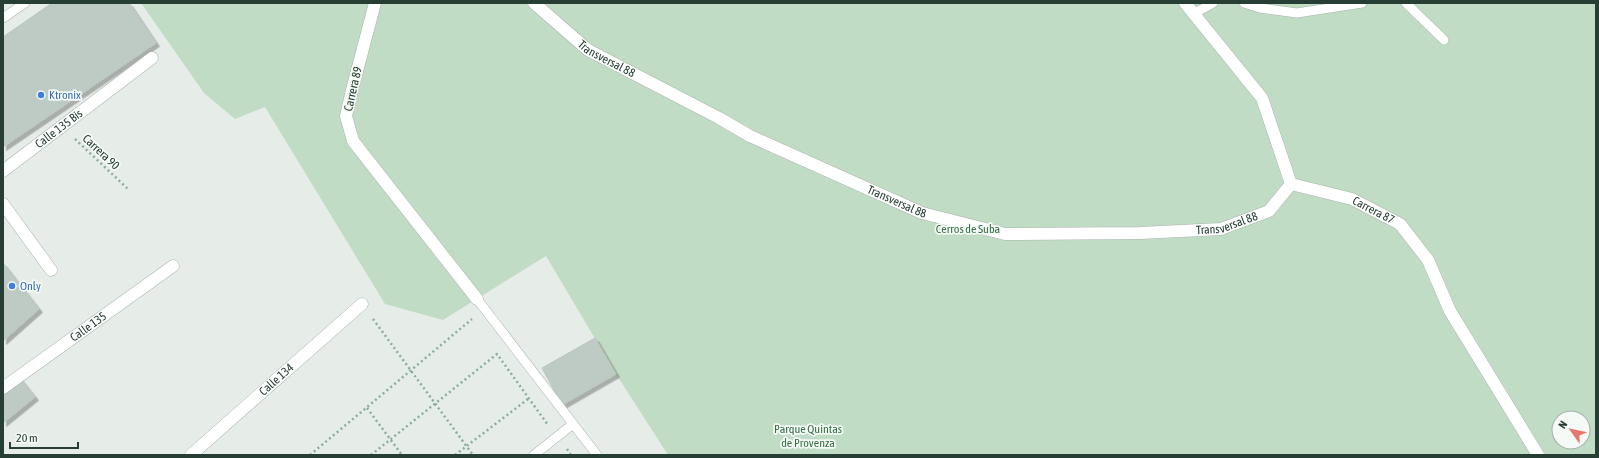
<svg xmlns="http://www.w3.org/2000/svg" width="1599" height="458" font-family="'Asap Condensed',sans-serif">
  <defs>
    <filter id="shadow"><feDropShadow dx="3.5" dy="3.5" stdDeviation="0" flood-color="#0004"/></filter>
  </defs>
  <rect width="100%" height="100%" fill="#e6ede9"/>
  <path fill="#c1dcc4" fill-rule="evenodd" d="M141,3H1596V455H668L616,374L546,256L443,320L385,304L265,107L235,119L204,93ZM1559,418H1583V442H1559Z"/>
  <path fill="#becbc4" stroke="#b9c6bf" filter="url(#shadow)" d="M52,3H129L156,43L3,147V37Z
    M3,263L39,309L3,341Z
    M595,338L616,374L562,405L542,368Z
    M20,378L35,397L3,423V391Z"/>
  <g fill="none" stroke-linecap="round" stroke-linejoin="round">
    <defs>
      <path id="service" d="M1244,3L1260,8L1297,13L1362,3
        M1406,3L1444,40
        M1193,14L1213,3
        M3,18L25,3
        M477,299L597,455
        M534,455L573,424"/>
      <g id="minor">
        <path d="M375,3L352,90L346,116L353,141L477,299"/>
        <path id="s1" d="M534,3L588,50L719,118L750,136L922,213L1005,234L1140,233L1221,229L1269,211L1291,184"/>
        <path d="M1185,3L1262,98L1291,184"/>
        <path id="s2" d="M3,171L152,58"/>
        <path id="s3" d="M1291,184L1352,199L1400,224L1428,260L1450,311L1538,455"/>
        <path d="M3,204L51,270"/>
        <path id="s4" d="M3,388L173,266"/>
        <path id="s5" d="M191,455L362,304"/>
      </g>
    </defs>
    <use href="#service" stroke="#a9b5af" stroke-width="10"/>
    <use href="#minor" stroke="#a9b5af" stroke-width="13"/>
    <path stroke="#8aad9d" stroke-width="2.5" stroke-dasharray="2 3" stroke-linecap="butt" d="M75,139L128,189
      M373,319L473,455
      M367,408L402,455
      M567,449L571,455
      M310,455L472,319
      M371,455L497,354L548,425
      M455,455L528,399"/>
    <use href="#service" stroke="#fff" stroke-width="9"/>
    <use href="#minor" stroke="#fff" stroke-width="12"/>
  </g>
  <g fill="#3f7fe0" stroke="#f6faf7" stroke-width="1.5">
    <circle cx="41" cy="95" r="4"/>
    <circle cx="12" cy="286" r="4"/>
  </g>
  <g text-anchor="middle" stroke-width="3.5" stroke-linejoin="round" paint-order="stroke">
    <g font-size="12" fill="#263e34" stroke="#f6faf7">
      <text dy="4" stroke="none"><textPath href="#s1" startOffset="92">Transversal 88</textPath></text>
      <text transform="translate(353 89) rotate(-77)" y="4">Carrera 89</text>
      <text dy="4" stroke="none"><textPath href="#s2" startOffset="70">Calle 135 Bis</textPath></text>
      <text transform="translate(101 152) rotate(43)" y="4">Carrera 90</text>
      <text dy="4" stroke="none"><textPath href="#s1" startOffset="416">Transversal 88</textPath></text>
      <text dy="4" stroke="none"><textPath href="#s3" startOffset="87">Carrera 87</textPath></text>
      <text dy="4" stroke="none"><textPath href="#s1" startOffset="752">Transversal 88</textPath></text>
      <text dy="4" stroke="none"><textPath href="#s4" startOffset="105">Calle 135</textPath></text>
      <text dy="4" stroke="none"><textPath href="#s5" startOffset="114">Calle 134</textPath></text>
    </g>
    <g font-size="12" fill="#366cbe" stroke="#f6faf7" text-anchor="start">
      <text x="49" y="99">Ktronix</text>
      <text x="20" y="290">Only</text>
    </g>
    <g font-size="12" fill="#357043" stroke="#f6faf7">
      <text x="968" y="233">Cerros de Suba</text>
      <text x="808" y="433">Parque Quintas<tspan x="808" dy="14">de Provenza</tspan></text>
    </g>
  </g>
  <rect width="1599" height="458" fill="none" stroke="#263e34" stroke-width="8"/>
  <g transform="translate(1571 430) rotate(303)"><circle r="19" fill="#f6faf7" stroke="#a3afa9"/>
  <path d="M0-3L7 15L0 10L-7 15Z" fill="#e4786d"/>
  <text y="-6" font-size="11" font-weight="bold" text-anchor="middle" fill="#263e34">N</text>
  </g>
  <path d="M10 442v6h68v-6" fill="none" stroke="#263e34" stroke-width="2"/>
  <text x="16" y="442" font-size="12" fill="#263e34" stroke="#f6faf7" stroke-width="3" paint-order="stroke">20 m</text>
</svg>
